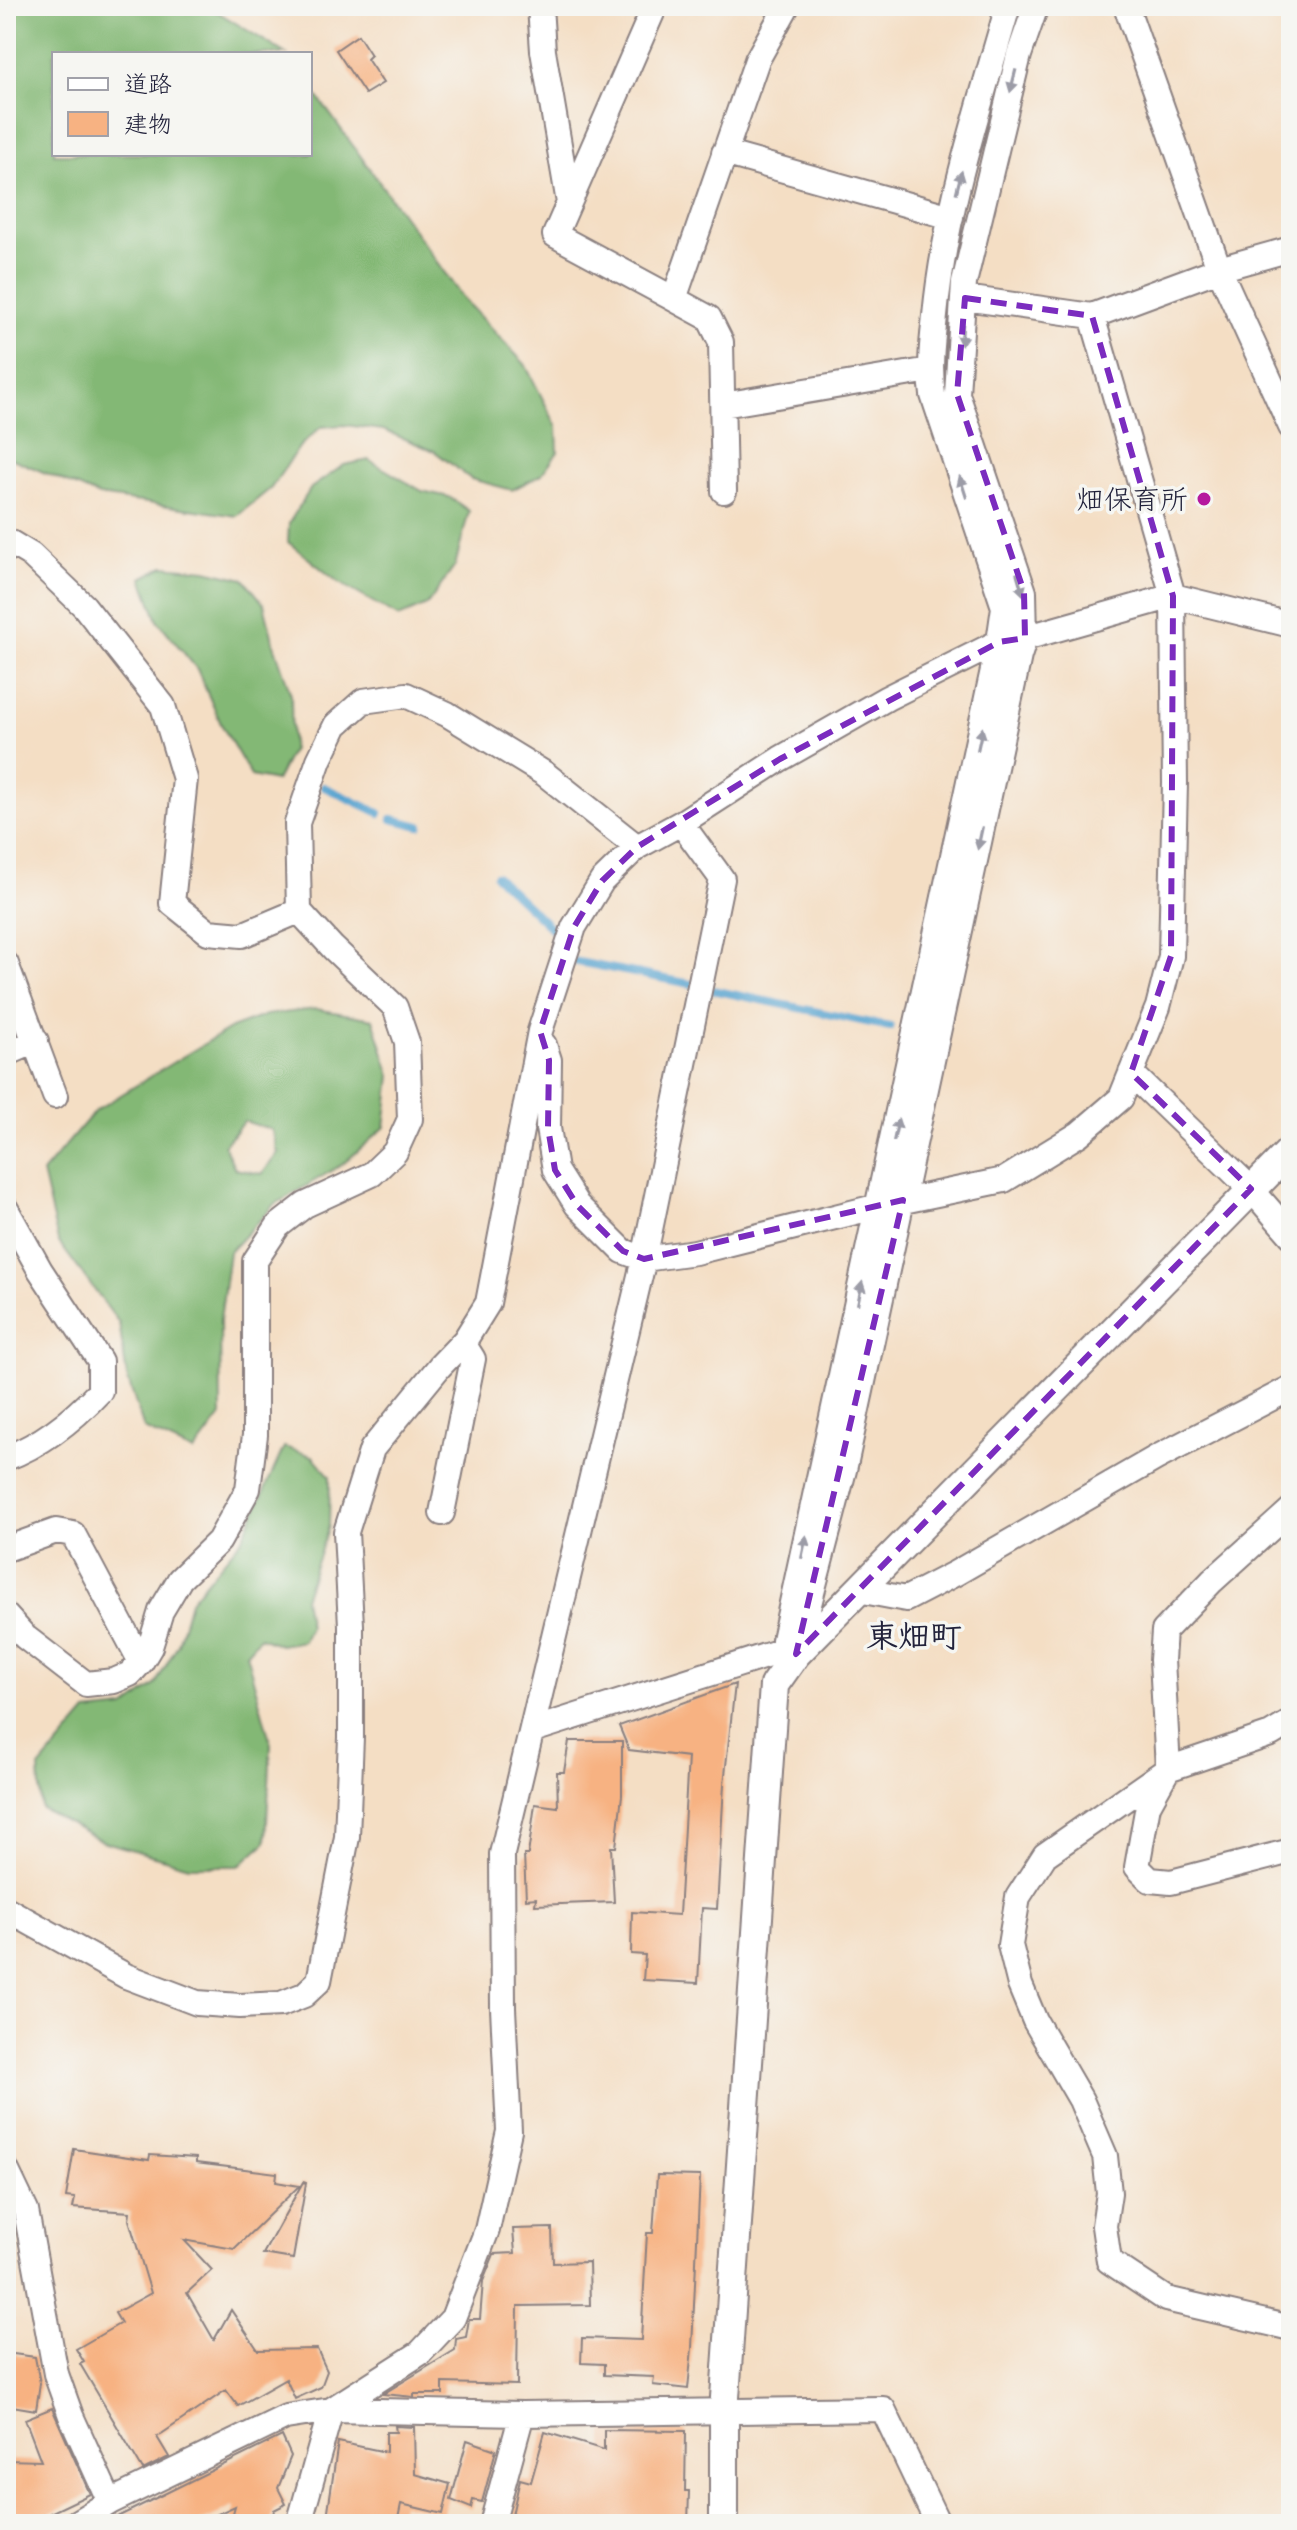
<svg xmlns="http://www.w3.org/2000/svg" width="1297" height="2530" font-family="Mali,'Klee One',sans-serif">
  <rect width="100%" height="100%" fill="#f6f6f2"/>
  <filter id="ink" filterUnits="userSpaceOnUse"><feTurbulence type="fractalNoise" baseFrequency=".0125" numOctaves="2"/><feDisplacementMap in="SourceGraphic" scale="16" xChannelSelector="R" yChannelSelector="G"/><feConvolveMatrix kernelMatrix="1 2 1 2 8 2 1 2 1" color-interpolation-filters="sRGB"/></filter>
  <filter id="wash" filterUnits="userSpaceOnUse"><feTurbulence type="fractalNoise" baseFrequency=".006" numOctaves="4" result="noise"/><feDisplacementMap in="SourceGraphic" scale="32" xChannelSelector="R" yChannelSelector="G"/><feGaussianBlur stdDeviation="1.8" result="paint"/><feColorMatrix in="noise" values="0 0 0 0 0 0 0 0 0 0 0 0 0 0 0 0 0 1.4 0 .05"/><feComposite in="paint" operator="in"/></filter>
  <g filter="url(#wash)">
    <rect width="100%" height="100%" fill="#f4dec4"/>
    <path fill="#83b874" stroke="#526d58" stroke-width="2" fill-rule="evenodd" d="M6,6H208L286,54H54V154H310V86L465,301L525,364L557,427L558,452L541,475L512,490L471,479L434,451L383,430L345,425L321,427L300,446L271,488L237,516L99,496L6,456Z
      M369,460L422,491L449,497L469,511L455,566L427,605L399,617L338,582L288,542L289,523L311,488L344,465Z
      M164,566L206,570L244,579L264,604L274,644L291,695L292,749L276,781L251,776L221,724L197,669L158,621L142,578Z
      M316,1009L373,1019L391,1076L385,1127L343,1164L274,1205L229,1252L220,1320L221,1416L194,1452L144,1429L127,1377L119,1323L58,1241L42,1173L95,1111L177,1060L231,1028L266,1015ZM244,1121L272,1130L278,1153L262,1174L235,1169L224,1145Z
      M284,1447L313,1456L330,1476L329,1526L304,1598L309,1627L303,1641L280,1645L260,1637L246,1653L271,1744L266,1842L239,1866H189L102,1841L41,1808L39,1768L87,1712L125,1708L155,1685L178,1644L190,1601L243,1538Z"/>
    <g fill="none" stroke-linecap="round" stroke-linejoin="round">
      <path stroke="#56a3cf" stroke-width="8" d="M324,787L379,813
        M392,819L420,826
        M496,876L556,933
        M573,961L691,984
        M708,989L890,1027"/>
    </g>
    <g id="blocks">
      <path fill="#f7b282" d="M358,35L371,55L367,59L383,83L365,94L336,50Z
        M735,1684L724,1784L717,1909L702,1908L698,1983L643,1980L645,1955L631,1954L632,1912L679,1915L688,1757L629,1750L619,1726Z
        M569,1741H622V1795L616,1847H611L614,1902L535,1905L536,1898L526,1899L524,1855H528L535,1804L558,1807L557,1772H564Z
        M74,2149L149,2160L150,2155L196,2158V2163L277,2173L276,2182L299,2186L234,2249L184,2240L212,2270L187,2293L214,2340L231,2310L258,2350L317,2349L327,2371L321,2387L295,2399L286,2379L238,2406L226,2390L157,2437L169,2457L143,2470L80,2364L84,2362L76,2349L121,2323L115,2313L151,2293L129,2220L130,2212L73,2208L75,2198L66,2197Z
        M657,2175L700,2176L692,2348L688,2389L653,2385L654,2377L604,2375V2364L581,2363L582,2338L641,2340L647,2233H653Z
        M303,2182L306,2183L293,2259L263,2254Z
        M552,2228L553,2263L589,2262L590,2305L518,2306L517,2385L443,2383V2394H414V2397L383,2394L455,2350L456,2339L466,2337L469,2319H480L483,2281L494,2254L515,2253L513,2229Z
        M6,2353L35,2357L40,2383L36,2410L6,2405Z
        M52,2408L90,2494L50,2513L52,2519L38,2524H6V2460L41,2461L25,2419Z
        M395,2426L414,2427L415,2474L450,2484L443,2514L401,2504L397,2524H326L338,2442L386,2452V2432H396Z
        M604,2430L686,2431L685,2491H689L688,2524H510L520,2479L531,2482L545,2432L604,2450Z
        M282,2436L291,2456L278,2488L286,2504L274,2510L271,2524H230L235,2506L196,2524H103Z
        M467,2440L496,2450L482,2502L473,2500L471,2508L451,2500Z"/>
    </g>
  </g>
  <g filter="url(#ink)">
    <use href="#blocks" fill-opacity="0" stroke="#8b8080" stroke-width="2"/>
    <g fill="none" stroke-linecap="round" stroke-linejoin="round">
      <defs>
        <path id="minor" d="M540,6L543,51L569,203
          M655,6L555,235L674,299L757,60L787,6
          M1126,6L1219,269L1291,427
          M724,153L951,217
          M965,298L1092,316L1219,269L1291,249
          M674,299L709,318L721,342L724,491
          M723,405L930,370
          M6,540L31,555L84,606L163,706L185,779L172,903L208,932L242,935L299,911
          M6,964L55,1096
          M544,1045L549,1060L548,1128L555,1170L577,1205L623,1251L644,1259L695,1252L879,1206L1004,1180L1079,1134L1121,1098L1158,1007L1171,956L1175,783L1173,596L1092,316
          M6,1054L36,1041
          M1131,1073L1251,1189L1291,1235
          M6,1209L40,1270L100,1361V1391C73,1420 43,1444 6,1458
          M1291,1510L1212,1581L1164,1631L1162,1660L1168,1769L1148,1805L1137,1867L1150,1880L1171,1882L1291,1851
          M442,1513L473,1359L463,1343
          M6,1549L56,1531L73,1534L141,1662
          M858,1590L906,1599L956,1573L1156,1458L1291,1388
          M6,1616L25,1637L86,1684L114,1681L130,1674L141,1662L150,1647L161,1611L180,1579L219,1541L248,1489L255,1435V1261L278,1226L305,1205L372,1174L395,1152L410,1119L407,1042L395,1007L333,948L299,911L297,823L319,760L336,725L363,701L406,695L447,714L545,774L637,847
          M784,1640L999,642L1004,607L933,395C929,368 932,343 935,316C945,210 979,108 1008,6
          M1291,1722L1271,1734L1168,1769L1045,1855L1018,1897L1010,1945L1020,1985L1035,2021L1081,2100L1105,2156L1109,2193L1104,2226L1109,2261L1166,2299L1291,2328
          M533,1730L781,1651L796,1654L844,1470L1019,656L1025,638L1024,592L957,394L964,283L1019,55L1036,6
          M6,1909L126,1976L197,2003L240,2006L281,2004L304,1995L319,1981L347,1837L351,1737V1625L346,1532L372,1449L440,1366L465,1340L488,1303L540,1031L574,927L602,881L637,847L681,823L780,759L887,698L999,642L1025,638L1173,596L1291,625
          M6,2169L26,2211L56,2374L71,2416L110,2502
          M74,2524L110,2502L286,2417L331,2410L522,2414L883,2409L938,2524
          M299,2524L331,2410L420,2353L453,2318L487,2230L509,2131L503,2008L502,1854L644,1259L722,879L681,823
          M492,2524L522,2414"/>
        <path id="tertiary" d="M724,2524V2412L774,1685L796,1654L1291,1150"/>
      </defs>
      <use href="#minor" stroke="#8b8080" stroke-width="28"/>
      <use href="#tertiary" stroke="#8b8080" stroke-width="32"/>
      <use href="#minor" stroke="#fff" stroke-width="24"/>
      <use href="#tertiary" stroke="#fff" stroke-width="28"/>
    </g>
    <defs><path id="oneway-solid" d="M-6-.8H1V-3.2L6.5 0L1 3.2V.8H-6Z" transform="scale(2)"/></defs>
    <g fill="#9c9ca7">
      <use href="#oneway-solid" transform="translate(1013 81) rotate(104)"/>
      <use href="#oneway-solid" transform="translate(959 182) rotate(-76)"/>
      <use href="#oneway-solid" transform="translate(962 334) rotate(94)"/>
      <use href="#oneway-solid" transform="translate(963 487) rotate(-108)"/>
      <use href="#oneway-solid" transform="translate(1020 584) rotate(74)"/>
      <use href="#oneway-solid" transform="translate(980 739) rotate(-78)"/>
      <use href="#oneway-solid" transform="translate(980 838) rotate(102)"/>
      <use href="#oneway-solid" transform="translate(896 1130) rotate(-78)"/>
      <use href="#oneway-solid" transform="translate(860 1293) rotate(-78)"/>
      <use href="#oneway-solid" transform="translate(804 1547) rotate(-78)"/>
    </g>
  </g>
  <path fill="none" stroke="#7b2cbf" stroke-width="6" stroke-dasharray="16 10" stroke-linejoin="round" d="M965,298L1092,316L1173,596L1171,956L1131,1073L1251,1189L796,1654L903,1200L644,1259L623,1251L577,1205L555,1170L548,1128L549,1060L540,1031L574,927L602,881L637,847L780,759L999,642L1025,638L1024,592L957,394Z"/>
  <circle fill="#b5179e" stroke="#f6f6f2" stroke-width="3" cx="1204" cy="499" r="8"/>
  <g text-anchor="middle" stroke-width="7" stroke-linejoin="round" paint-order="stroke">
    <g font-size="28" fill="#22223b" stroke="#f6f6f2" text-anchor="end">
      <text x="1188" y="509">畑保育所</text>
    </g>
    <g font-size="32" font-weight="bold" fill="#22223b" stroke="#f6f6f2">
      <text x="914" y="1647">東畑町</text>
    </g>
  </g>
  <rect width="1297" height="2530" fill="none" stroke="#f6f6f2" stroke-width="32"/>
  <rect x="52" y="52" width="260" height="104" fill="#f6f6f2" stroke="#a1a1a9" stroke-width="2"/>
  <rect x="68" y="78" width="40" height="12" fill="#ffffff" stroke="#a1a1a9" stroke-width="2"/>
  <text x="124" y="92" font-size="24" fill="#22223b">道路</text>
  <rect x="68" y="112" width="40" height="24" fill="#f7b282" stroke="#a1a1a9" stroke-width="2"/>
  <text x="124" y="132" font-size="24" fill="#22223b">建物</text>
</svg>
